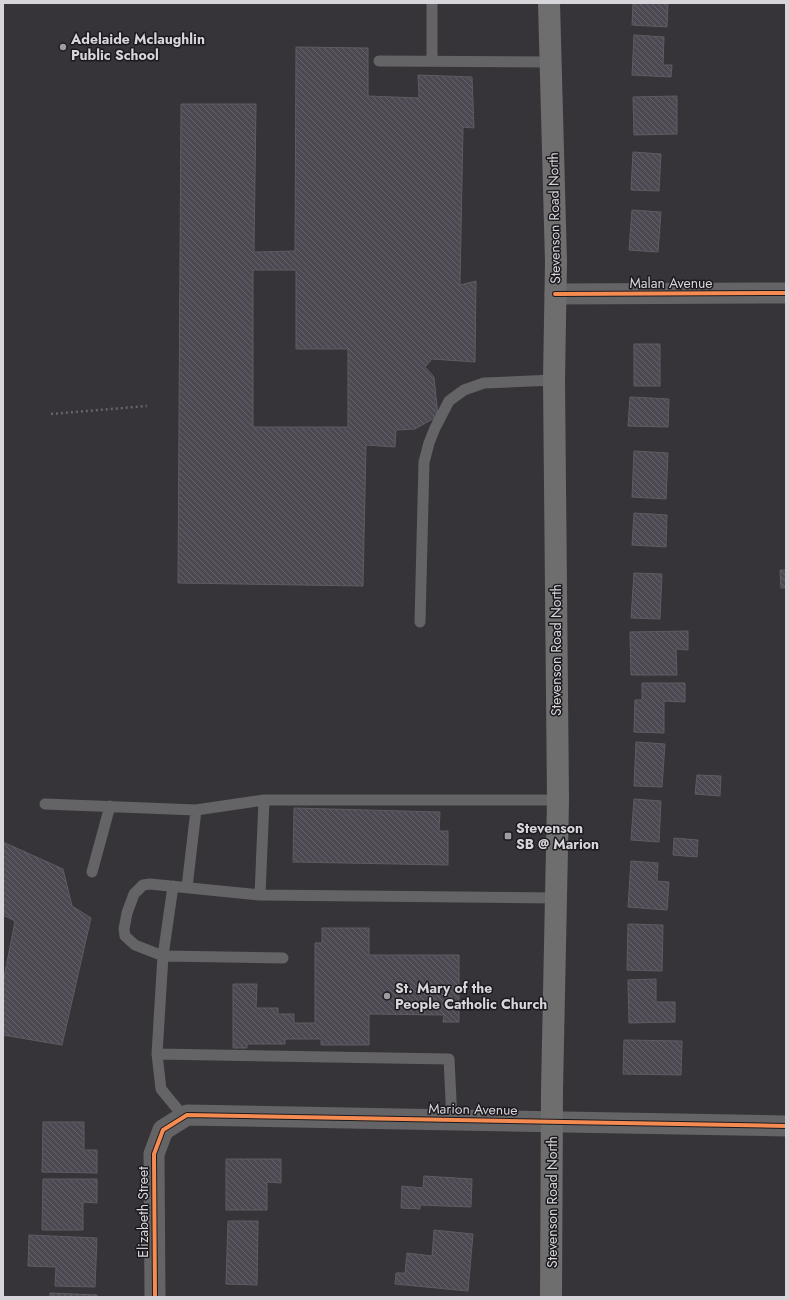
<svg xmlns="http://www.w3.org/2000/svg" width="789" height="1300" font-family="Jost,sans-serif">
  <defs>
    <pattern id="building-back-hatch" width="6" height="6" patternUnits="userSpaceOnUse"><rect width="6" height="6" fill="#4d4952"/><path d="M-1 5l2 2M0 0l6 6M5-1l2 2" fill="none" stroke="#66626a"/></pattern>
  </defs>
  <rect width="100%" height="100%" fill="#363438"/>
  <path fill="url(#building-back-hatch)" stroke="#5e5c60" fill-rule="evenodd" d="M633,3H668L667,27L632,25Z
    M634,35L664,37L663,65H672L671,77L632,75Z
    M296,47L368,48V96L419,98L418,75L472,77L474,128L463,127L460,285L476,281L475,362L432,359L425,367L434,377L438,416L415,429L396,430L395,447L366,445L363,586L178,583L181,104H256L254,252L295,251ZM253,270H296V349H348V427H253Z
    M677,96V134L634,135L633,97Z
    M633,152L661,154L659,191L631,190Z
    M632,210L661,212L658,252L629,250Z
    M634,344H660V386H634Z
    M630,397L669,399L668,427L628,426Z
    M634,451L668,453L666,499L632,497Z
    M634,513L667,515L666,547L632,545Z
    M780,570H786V588H781Z
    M634,573L662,574L660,619L631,618Z
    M688,631V650L676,649L677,675H631L630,632Z
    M642,683H685V702L664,701V733L634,732L635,700H642Z
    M636,742L665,744L662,787L634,786Z
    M697,775L721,776L720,796L695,794Z
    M634,799L661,801L659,842L631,840Z
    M294,808L440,812L439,831H448V865L293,862Z
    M674,838L698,840L697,857L673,855Z
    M3,842L63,869L72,906L91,918L62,1045L3,1035V983L15,921L3,915Z
    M631,861L658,863L657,881L669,882L667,910L628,907Z
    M628,924L663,925L662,971L627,970Z
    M322,928H369V955H459V1022H443L444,1015L369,1014V1045H321V1039H285V1044H247V1048H233V984H257L256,1008H278V1014H294V1023H315V943H322Z
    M656,979V1002H675V1022L629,1023L628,980Z
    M624,1040L682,1041L681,1075L623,1074Z
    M43,1122H84V1150H97V1173L42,1172Z
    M226,1159H281V1183L267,1182V1210H226Z
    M424,1176L472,1179L471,1207L420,1205V1209L401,1208L402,1186L423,1188Z
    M43,1179H97V1203L83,1202V1230H42Z
    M228,1221H258L257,1285L226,1284Z
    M434,1230L473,1234L468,1291L395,1284L396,1273H405L407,1253L432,1256Z
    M29,1235L97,1238L95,1287L55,1286L56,1267L28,1266Z
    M50,1293L97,1295V1297H50Z"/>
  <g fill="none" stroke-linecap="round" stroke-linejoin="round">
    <path stroke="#666567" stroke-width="2.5" stroke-dasharray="2 3" stroke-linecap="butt" d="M51,414L147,406"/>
    <path stroke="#646365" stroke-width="11" d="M432,3V61
      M379,61L550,62
      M420,622L424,462L429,443L435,428L449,401L464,390L484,383L554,380
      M264,800L260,895L150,884L143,885L134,894L127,913L124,929L125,936L135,945L163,956L283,958
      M45,804L196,810
      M92,872L110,806
      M173,886L163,956L157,1054L449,1059L452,1120
      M187,887L196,810L264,800H558
      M260,895L557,898
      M157,1054L161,1089L184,1117"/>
    <path stroke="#646365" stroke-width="21" d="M555,294L786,293
      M155,1297L154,1154L163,1130L187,1115L786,1126"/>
    <path stroke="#6e6e6f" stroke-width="22" d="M549,3L556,262L554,380L558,800L552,1090L551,1297"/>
    <defs>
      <path id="cycleway" d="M555,294L786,293
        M155,1297L154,1154L163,1130L187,1115L786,1126"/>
    </defs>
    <use href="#cycleway" stroke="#1c1a1e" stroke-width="6"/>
    <use href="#cycleway" stroke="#f68b52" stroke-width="4"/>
  </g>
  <g fill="#9f9ca1" stroke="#1c1a1e" stroke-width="1.5">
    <circle cx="63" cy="47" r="4"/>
    <rect x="504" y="832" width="8" height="8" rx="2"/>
    <circle cx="387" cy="996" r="4"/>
  </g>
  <g text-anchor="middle" stroke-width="3" stroke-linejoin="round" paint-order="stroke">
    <g font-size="14" font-weight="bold" fill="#d7d4da" stroke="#1c1a1e" text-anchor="start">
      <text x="71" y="44">Adelaide Mclaughlin<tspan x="71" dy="16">Public School</tspan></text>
      <text x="516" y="833">Stevenson<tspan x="516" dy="16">SB @ Marion</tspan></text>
      <text x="395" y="993">St. Mary of the<tspan x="395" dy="16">People Catholic Church</tspan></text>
    </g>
    <g font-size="14" fill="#d7d4da" stroke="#1c1a1e">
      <text transform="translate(554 218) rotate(-91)" y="5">Stevenson Road North</text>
      <text x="671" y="288">Malan Avenue</text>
      <text transform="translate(556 650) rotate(-90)" y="5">Stevenson Road North</text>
      <text transform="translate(473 1109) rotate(1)" y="5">Marion Avenue</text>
      <text transform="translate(552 1202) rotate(-90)" y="5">Stevenson Road North</text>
      <text transform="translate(143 1212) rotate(-90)" y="5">Elizabeth Street</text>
    </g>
  </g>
  <rect width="789" height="1300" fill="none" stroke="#d7d4da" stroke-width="8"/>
</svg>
